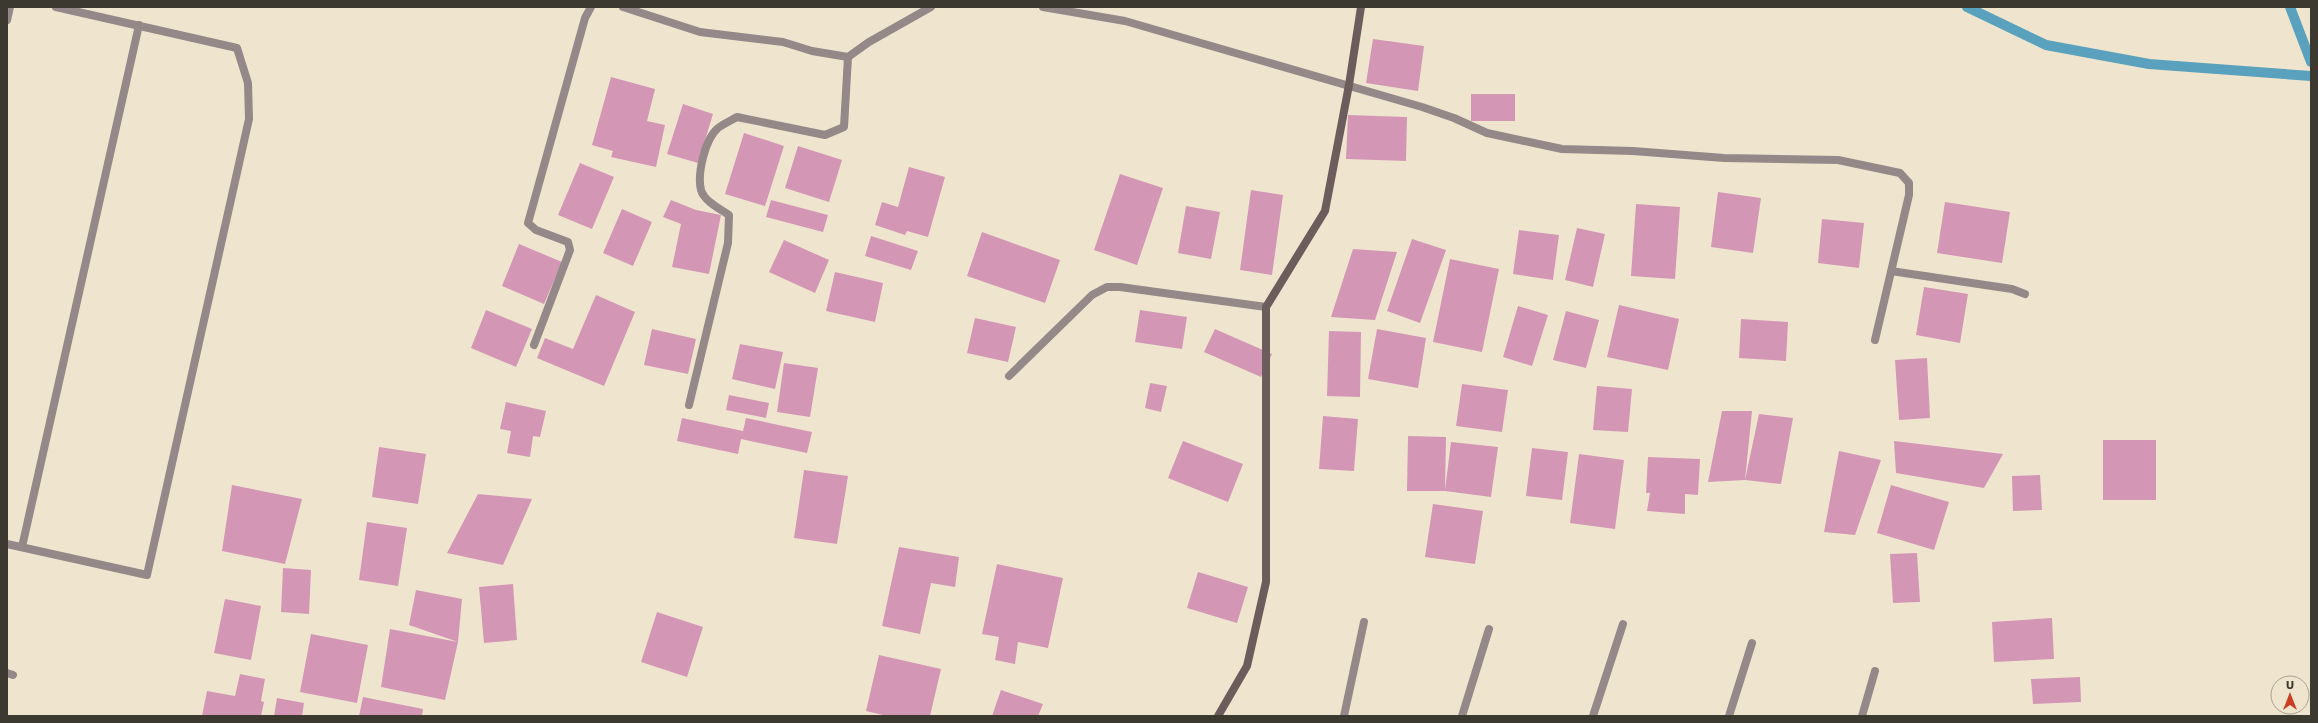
<svg xmlns="http://www.w3.org/2000/svg" width="2318" height="723" font-family="'Golos Text',sans-serif">
  <rect width="100%" height="100%" fill="#efe5cf"/>
  <g fill="none" stroke-linecap="round" stroke-linejoin="round">
    <path stroke="#59a1bc" stroke-width="10" d="M1967,7L2046,45L2149,64L2311,76
      M2290,7L2311,62"/>
  </g>
  <path fill="#d397b5" d="M1373,39L1424,46L1418,91L1366,83Z
    M611,77L655,89L647,121L665,125L656,167L611,157L613,151L592,145Z
    M1471,94H1515V121H1471Z
    M683,104L713,114L698,163L667,154Z
    M1348,115L1407,117L1406,161L1346,159Z
    M744,133L784,146L765,206L725,194Z
    M798,146L842,160L829,202L785,188Z
    M580,163L614,177L592,229L558,215Z
    M909,167L945,177L928,237L907,231L905,235L875,225L882,202L898,207Z
    M1120,174L1163,188L1137,265L1094,250Z
    M1251,190L1283,195L1272,275L1240,270Z
    M1718,192L1761,198L1753,253L1711,247Z
    M671,200L696,210L721,215L709,274L672,267L681,224L663,217Z
    M771,200L828,215L823,232L766,217Z
    M1945,202L2010,212L2002,263L1937,253Z
    M1636,204L1680,207L1675,279L1631,276Z
    M1186,206L1220,212L1211,259L1178,253Z
    M622,209L652,222L633,266L603,253Z
    M1822,219L1864,223L1859,268L1818,263Z
    M1577,228L1605,234L1593,287L1565,280Z
    M1519,230L1559,235L1553,280L1513,274Z
    M982,232L1060,260L1045,303L967,276Z
    M871,236L918,251L911,270L865,256Z
    M1412,239L1446,250L1420,323L1387,311Z
    M784,240L829,260L815,293L769,272Z
    M519,244L562,262L544,304L502,286Z
    M1353,249L1397,252L1375,320L1331,317Z
    M1450,259L1499,269L1482,352L1433,342Z
    M835,272L883,283L875,322L826,311Z
    M1924,287L1968,294L1960,343L1916,335Z
    M596,295L635,312L604,386L537,358L545,338L573,349Z
    M1619,305L1679,319L1668,370L1607,357Z
    M1518,306L1548,315L1532,366L1503,357Z
    M486,310L532,329L516,367L471,348Z
    M1140,310L1187,317L1182,349L1135,342Z
    M1566,311L1599,320L1586,368L1553,360Z
    M975,318L1016,327L1008,362L967,353Z
    M1741,319L1788,322L1786,361L1739,358Z
    M652,329L696,339L688,374L644,365Z
    M1215,329L1272,354L1261,377L1204,352Z
    M1377,329L1426,338L1418,388L1368,379Z
    M1329,331L1361,332L1360,397L1327,396Z
    M740,344L783,352L775,389L732,379Z
    M1927,358L1930,418L1899,420L1895,360Z
    M784,363L818,368L810,417L777,412Z
    M1150,383L1167,386L1161,412L1145,408Z
    M1462,384L1508,390L1502,432L1456,426Z
    M1597,386L1632,389L1628,432L1593,430Z
    M729,395L769,403L766,418L726,410Z
    M506,402L546,411L540,437L533,436L530,457L507,453L511,431L500,429Z
    M1722,411H1752L1745,480L1708,482Z
    M1759,414L1793,418L1781,484L1745,480Z
    M1323,416L1358,419L1354,471L1319,469Z
    M682,418L743,431L746,418L812,432L807,453L741,439L738,454L677,441Z
    M1408,436L1446,437L1445,490L1451,442L1498,447L1491,497L1445,491H1407Z
    M2103,440H2156V500H2103Z
    M1183,441L1243,464L1228,502L1168,478Z
    M1894,441L2003,454L1984,488L1896,473Z
    M379,447L426,454L418,504L372,497Z
    M1532,448L1568,452L1562,500L1526,496Z
    M1839,451L1881,460L1855,535L1824,532Z
    M1579,454L1624,460L1615,529L1570,523Z
    M1648,457L1700,459L1698,495L1685,494V514L1647,511L1650,493H1646Z
    M804,470L848,476L837,544L794,538Z
    M2040,475L2042,510L2013,511L2012,476Z
    M232,485L302,499L285,564L222,551Z
    M1891,485L1949,502L1934,550L1877,533Z
    M478,494L532,499L503,565L447,553Z
    M1433,504L1483,511L1475,564L1425,557Z
    M367,522L407,528L398,586L359,580Z
    M899,547L959,557L955,587L931,583L920,634L882,626Z
    M1917,553L1920,602L1893,603L1890,554Z
    M997,564L1063,578L1048,648L1018,642L1015,664L995,660L999,637L982,634Z
    M283,568L311,570L309,614L281,612Z
    M1198,572L1248,587L1237,623L1187,608Z
    M513,584L517,640L484,643L479,587Z
    M416,590L462,599L458,642L409,625Z
    M225,599L261,606L251,660L214,653Z
    M657,612L703,627L687,677L641,662Z
    M2052,618L2054,659L1994,662L1992,622Z
    M390,629L458,642L445,700L381,687Z
    M311,634L368,645L357,703L300,692Z
    M879,655L941,669L930,716H887L866,711Z
    M240,674L265,679L261,701L264,702L261,716H202L207,691L235,696Z
    M2080,677L2081,702L2033,704L2031,679Z
    M1001,690L1043,704L1038,716H992Z
    M363,697L423,709L422,716H359Z
    M277,698L304,703L302,716H274Z"/>
  <g fill="none" stroke-linecap="round" stroke-linejoin="round">
    <path stroke="#948888" stroke-width="8" d="M623,7L700,32L783,42L812,51L848,57L869,42L931,7
      M1043,7L1125,21L1422,107L1454,118L1487,133L1562,149L1633,151L1724,158L1838,160L1900,173L1909,183V195L1875,340
      M7,20L10,7
      M1891,271L2012,289L2025,294
      M534,345L570,250L568,242L536,230L528,223L585,18L591,7
      M1009,376L1092,295L1107,287H1120L1266,307
      M689,405L728,243L729,215C720,209 704,201 701,190C697,174 705,139 718,128C723,124 730,121 737,117L825,135L844,127L848,57
      M7,544L147,575L249,119L248,83L237,48L56,7
      M22,547L139,25
      M7,673L13,675
      M1344,716L1364,622
      M1462,716L1489,629
      M1593,716L1623,624
      M1729,716L1752,643
      M1862,716L1875,671"/>
    <path stroke="#6c5c5c" stroke-width="8" d="M1218,716L1247,666L1266,582V307L1325,211L1349,85L1361,7"/>
  </g>
  <rect width="2318" height="723" fill="none" stroke="#3c3930" stroke-width="16"/>
  <g transform="translate(2290 695)"><circle r="19" fill="#efe5cf" stroke="#a7a08f"/>
  <path d="M0-3L7 15L0 10L-7 15Z" fill="#ca3f24"/>
  <text y="-6" font-size="11" font-weight="bold" text-anchor="middle" fill="#3c3930">U</text>
  </g>
</svg>
